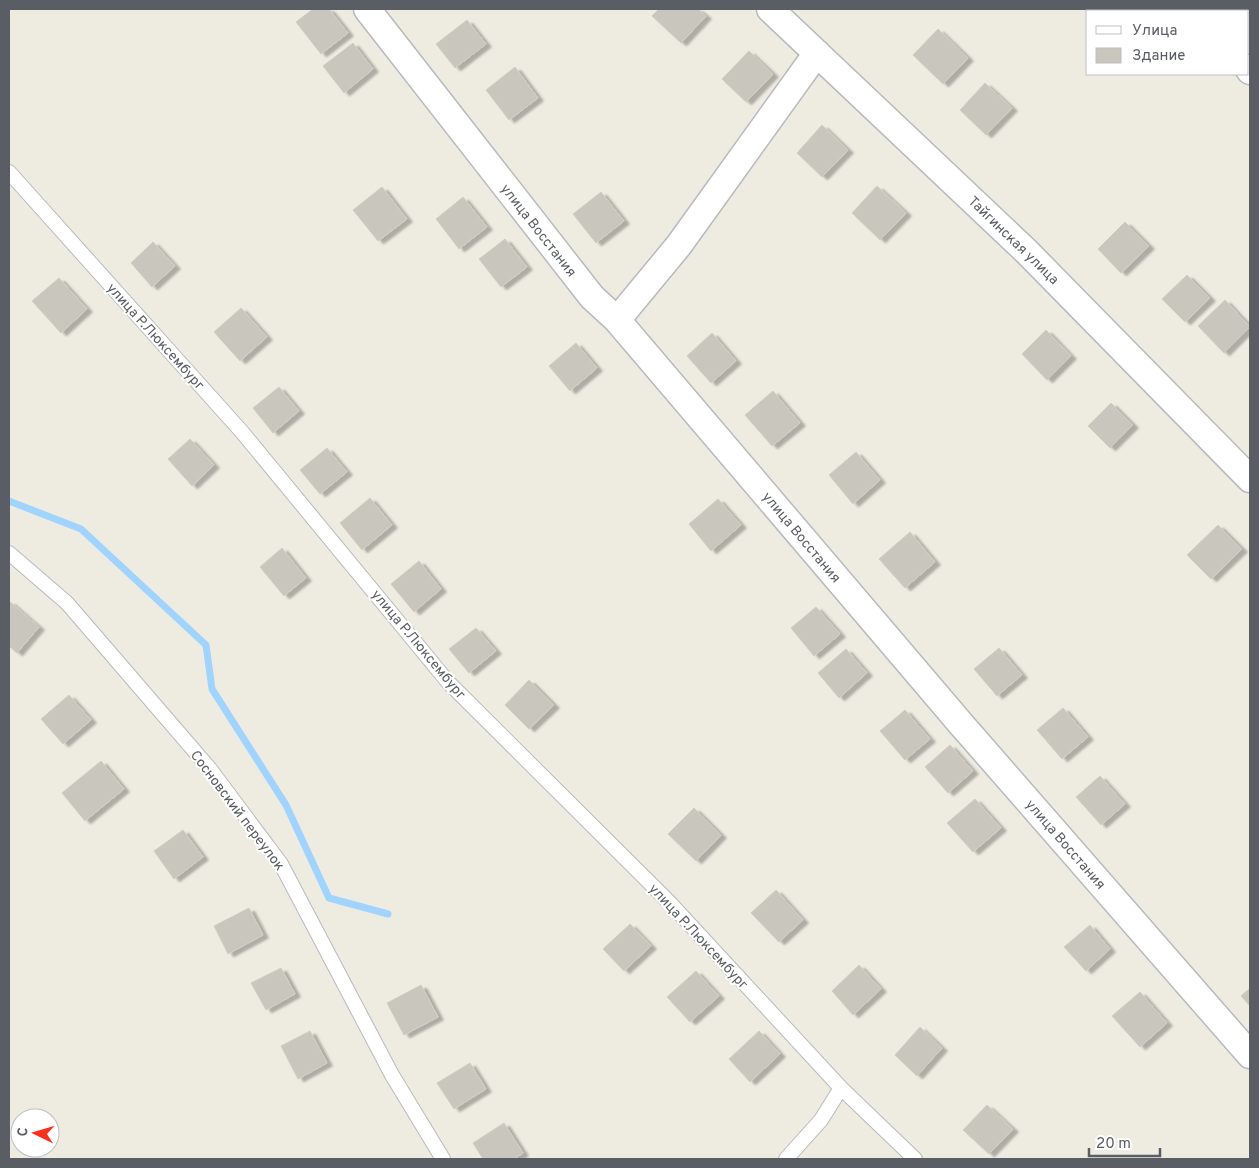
<svg xmlns="http://www.w3.org/2000/svg" width="1259" height="1168" font-family="Overpass,sans-serif">
  <defs>
    <filter id="shadow"><feDropShadow dx="5.5" dy="3" stdDeviation="1" flood-color="#0004"/></filter>
  </defs>
  <rect width="100%" height="100%" fill="#eeebe1"/>
  <g fill="none" stroke-linecap="round" stroke-linejoin="round">
    <path stroke="#a0d4ff" stroke-width="7" d="M9,501L81,529L206,645L212,689L286,805L329,898L388,914"/>
  </g>
  <path fill="#c9c6be" stroke="#d3cdbf" filter="url(#shadow)" d="M313,9H329L348,33L321,54L296,22Z
    M659,9H698L706,16L681,43L652,16Z
    M467,20L486,44L455,68L436,44Z
    M938,29L968,58L943,84L913,55Z
    M353,43L373,69L344,93L323,66Z
    M749,51L773,74L746,102L722,79Z
    M515,67L538,98L509,120L486,90Z
    M985,83L1012,108L986,135L960,110Z
    M822,125L848,150L822,177L797,153Z
    M877,186L906,213L880,240L852,213Z
    M382,187L407,219L378,241L353,210Z
    M601,192L624,221L596,243L573,214Z
    M463,197L487,227L459,249L436,219Z
    M1125,222L1149,246L1121,273L1098,249Z
    M505,239L527,267L501,287L479,259Z
    M153,242L175,266L152,287L131,263Z
    M1187,275L1210,298L1185,322L1162,299Z
    M59,278L87,309L61,333L32,301Z
    M1225,300L1250,327L1224,353L1198,326Z
    M241,308L267,337L240,361L214,332Z
    M1046,330L1071,356L1047,380L1022,354Z
    M712,333L736,361L711,383L687,356Z
    M576,343L597,368L570,391L549,366Z
    M279,387L299,411L273,433L253,408Z
    M773,391L800,423L772,446L745,415Z
    M1111,403L1133,425L1110,448L1088,426Z
    M190,439L214,465L192,486L168,459Z
    M327,448L347,472L320,494L300,470Z
    M856,452L880,480L853,504L829,475Z
    M370,498L392,525L362,550L340,523Z
    M718,499L741,525L711,551L689,524Z
    M1218,525L1242,549L1211,579L1187,555Z
    M910,532L935,562L905,588L879,559Z
    M282,548L306,578L284,596L260,567Z
    M419,561L441,589L414,612L391,584Z
    M9,601L39,627L17,653L9,646Z
    M816,607L840,634L814,656L791,628Z
    M476,628L496,651L469,673L449,649Z
    M999,648L1022,675L997,696L974,669Z
    M846,649L867,673L839,698L818,673Z
    M529,680L554,705L529,729L505,705Z
    M69,695L91,720L63,744L41,719Z
    M1063,708L1088,737L1062,759L1037,730Z
    M905,710L930,739L905,760L880,731Z
    M950,745L973,771L948,793L925,767Z
    M101,761L124,789L85,821L62,793Z
    M1100,776L1125,804L1101,825L1076,797Z
    M975,799L1001,828L973,852L947,823Z
    M694,808L721,835L696,861L668,834Z
    M183,830L203,857L174,879L154,851Z
    M776,890L803,920L779,942L751,913Z
    M249,908L263,935L228,954L214,926Z
    M630,924L651,946L624,971L603,949Z
    M1090,925L1110,949L1086,971L1064,947Z
    M859,965L881,989L853,1015L832,991Z
    M281,968L295,994L266,1010L251,983Z
    M696,971L719,996L690,1022L667,997Z
    M421,985L438,1017L404,1035L387,1003Z
    M1250,988V1006L1241,996Z
    M1140,992L1167,1023L1140,1047L1112,1016Z
    M920,1027L942,1048L917,1076L895,1055Z
    M310,1031L327,1063L298,1079L281,1046Z
    M759,1031L780,1054L750,1082L729,1059Z
    M470,1063L486,1089L454,1109L437,1083Z
    M987,1105L1013,1129L989,1154L963,1130Z
    M504,1123L523,1153L514,1159H483L473,1143Z"/>
  <g fill="none" stroke-linecap="round" stroke-linejoin="round">
    <defs>
      <path id="lane" d="M9,172L242,432L448,682L670,903L841,1088L915,1159
        M9,553L67,603L210,769L281,864L392,1075L443,1159
        M786,1159L821,1120L841,1088"/>
      <path id="street" d="M367,9L592,297L617,320L961,724L1250,1055
        M770,9L1026,251L1250,479
        M1185,9L1187,11
        M1248,68L1250,71
        M617,320L679,245L817,53"/>
    </defs>
    <use href="#lane" stroke="#b7babf" stroke-width="16"/>
    <use href="#street" stroke="#b7babf" stroke-width="29"/>
    <use href="#lane" stroke="#fff" stroke-width="14"/>
    <use href="#street" stroke="#fff" stroke-width="26"/>
  </g>
  <g text-anchor="middle" stroke-width="4" stroke-linejoin="round" paint-order="stroke">
    <g font-size="14" fill="#5a5e64" stroke="#fff">
      <text transform="translate(539 230) rotate(52)" y="5">улица Восстания</text>
      <text transform="translate(1014 240) rotate(44)" y="5">Тайгинская улица</text>
      <text transform="translate(156 336) rotate(48)" y="5">улица Р.Люксембург</text>
      <text transform="translate(802 537) rotate(50)" y="5">улица Восстания</text>
      <text transform="translate(419 644) rotate(50)" y="5">улица Р.Люксембург</text>
      <text transform="translate(238 810) rotate(53)" y="5">Сосновский переулок</text>
      <text transform="translate(1066 844) rotate(49)" y="5">улица Восстания</text>
      <text transform="translate(699 936) rotate(47)" y="5">улица Р.Люксембург</text>
    </g>
  </g>
  <rect width="1259" height="1168" fill="none" stroke="#5a5e64" stroke-width="20"/>
  <rect x="1086" y="10" width="162" height="65" fill="#ffffff" stroke="#bdbfc1"/>
  <rect x="1096" y="26" width="25" height="8" fill="#ffffff" stroke="#bdbfc1"/>
  <text x="1132" y="35" font-size="15" fill="#5a5e64">Улица</text>
  <rect x="1096" y="48" width="25" height="15" fill="#c9c6be" stroke="#bdbfc1"/>
  <text x="1132" y="60" font-size="15" fill="#5a5e64">Здание</text>
  <g transform="translate(35 1133) rotate(275)"><circle r="24" fill="#ffffff" stroke="#bdbfc1"/>
  <path d="M0-4L9 19L0 12L-9 19Z" fill="#f9301c"/>
  <text y="-8" font-size="14" font-weight="bold" text-anchor="middle" fill="#5a5e64">С</text>
  </g>
  <path d="M1089 1148v8h71v-8" fill="none" stroke="#5a5e64" stroke-width="2.5"/>
  <text x="1096" y="1148" font-size="15" fill="#5a5e64" stroke="#ffffff" stroke-width="4" paint-order="stroke">20 m</text>
</svg>
